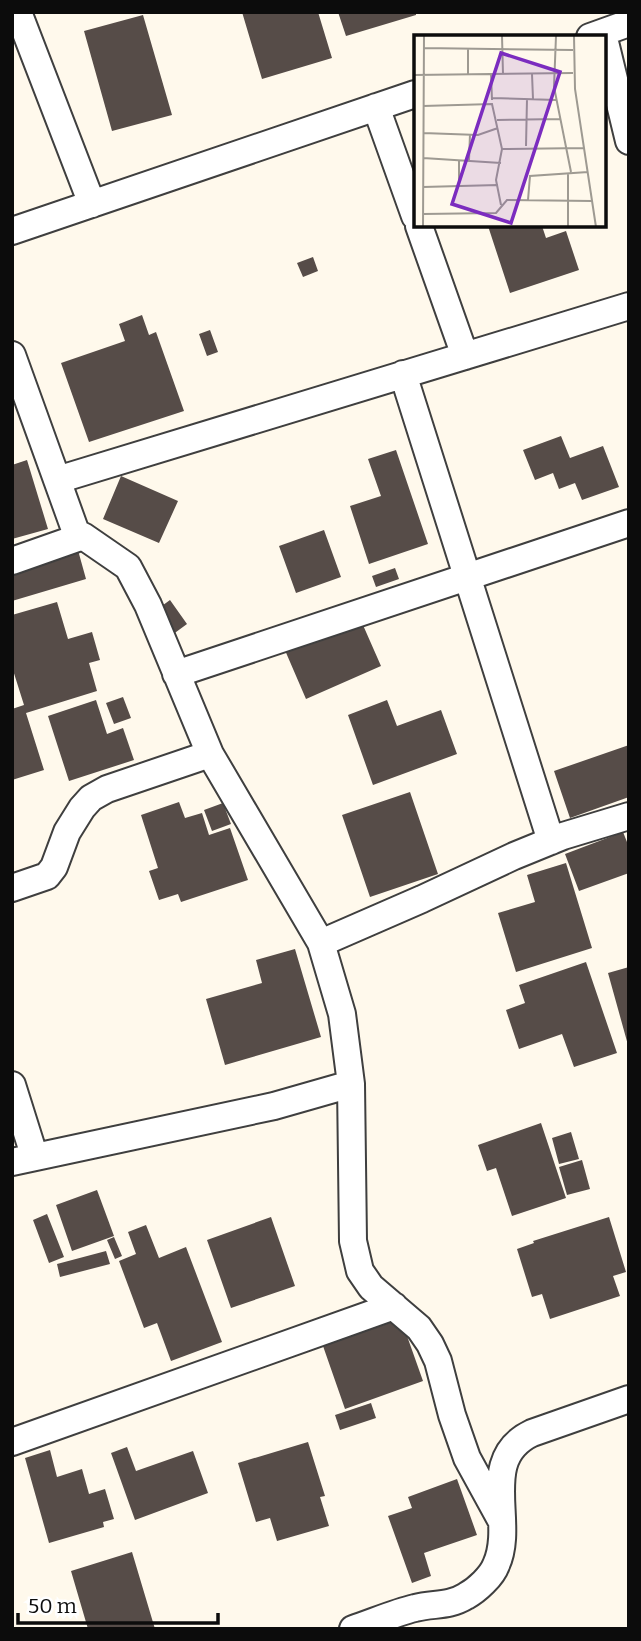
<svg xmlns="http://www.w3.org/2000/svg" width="641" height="1641" font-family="Bitter,serif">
  <rect width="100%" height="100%" fill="#fff9ec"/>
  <path fill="#564c48" d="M242,12H318L332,58L262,79Z
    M338,12H416V15L346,36Z
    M143,15L172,115L112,131L84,31Z
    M488,226H542L546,238L566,231L579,270L510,293Z
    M313,257L318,271L303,277L297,263Z
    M142,315L149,335L156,332L184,411L89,442L61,363L125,341L119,324Z
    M210,330L218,352L207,356L199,334Z
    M561,436L570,458L603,446L619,487L582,500L575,483L559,489L553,473L535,480L523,450Z
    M396,450L428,544L369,564L350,506L381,496L368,459Z
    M27,460L48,529L12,539V465Z
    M121,476L178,501L159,543L103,519Z
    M324,530L341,577L296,593L279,546Z
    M76,543L86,579L12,601V562Z
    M395,568L399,579L376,587L372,576Z
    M170,600L187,624L172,635L155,611Z
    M57,602L68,639L92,632L100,660L89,663L97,691L26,713L44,770L12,780V709L24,705L12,667V615Z
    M359,616L381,666L306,699L284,648Z
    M123,697L131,718L114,724L106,703Z
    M96,700L107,734L123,728L134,760L69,781L48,716Z
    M387,700L397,726L441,710L457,754L373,785L348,715Z
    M629,745V797L570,818L554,771Z
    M410,792L438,874L370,897L342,815Z
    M179,802L185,818L202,813L209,835L230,828L248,880L181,902L178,894L159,900L149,871L158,868L141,815Z
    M223,803L231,824L212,831L204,810Z
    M623,832L629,847V873L579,891L565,854Z
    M566,863L592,948L516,972L498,913L535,902L527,875Z
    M295,949L321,1037L225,1065L206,999L262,983L256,960Z
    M586,962L617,1053L574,1067L562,1034L519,1049L506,1010L525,1003L519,985Z
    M629,967V1045H628L608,973Z
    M541,1123L566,1198L512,1216L496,1168L487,1171L478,1145Z
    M571,1132L579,1159L559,1164L552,1138Z
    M582,1160L590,1189L567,1195L559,1167Z
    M97,1190L114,1236L72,1251L56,1205Z
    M47,1214L64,1257L49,1263L33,1220Z
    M271,1217L295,1286L231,1308L207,1240Z
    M609,1217L626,1272L613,1276L620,1296L550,1319L542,1294L532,1297L517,1249L534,1243L533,1241Z
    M146,1225L159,1258L186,1247L222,1342L171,1361L157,1323L144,1328L119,1261L136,1254L128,1232Z
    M114,1237L122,1256L115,1259L107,1240Z
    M106,1251L110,1264L60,1277L57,1264Z
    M401,1319L423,1381L345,1409L323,1346Z
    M371,1403L376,1418L340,1430L335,1415Z
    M308,1442L325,1496L320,1497L329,1526L277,1541L270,1518L256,1522L238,1463Z
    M127,1447L136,1471L193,1451L208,1493L135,1520L111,1453Z
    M50,1450L57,1477L82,1469L89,1494L105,1489L114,1519L103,1522L104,1527L49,1543L25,1458Z
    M457,1479L477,1535L424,1553L431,1576L412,1583L388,1516L412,1508L408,1497Z
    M132,1552L155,1629H88L71,1571Z"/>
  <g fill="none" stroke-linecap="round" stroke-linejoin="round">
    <defs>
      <path id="minor" d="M18,12L92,204
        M590,37L629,23
        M604,38L629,141
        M376,107L415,216
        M419,226L465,356
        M12,231L415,94
        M12,355L78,538
        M403,374L551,841
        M57,480L629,306
        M12,561L83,536L128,567L148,605L210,754L321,943L342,1014L351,1084L353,1241L360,1271L371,1287L419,1328L430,1344L438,1361L452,1415L467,1458L501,1520
        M176,674L629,523
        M12,888L47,876L54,867L67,832L82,808L91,798L107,789L210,754
        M321,943L422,899L514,856L563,836L629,816
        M12,1085L34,1155
        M12,1162L274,1106L351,1084
        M12,1442L394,1306
        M353,1629C374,1622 394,1613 415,1608C434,1603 448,1607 466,1596C477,1590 492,1576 496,1565C516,1522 477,1459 532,1433L629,1399"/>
    </defs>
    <use href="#minor" stroke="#3f3f3f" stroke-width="30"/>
    <use href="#minor" stroke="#fff" stroke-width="26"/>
  </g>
  <g transform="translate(414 35)">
    <rect width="192" height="192" fill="#fff9ec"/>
    <path fill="none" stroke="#9e9a92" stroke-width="2" d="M88,1L89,39M142,1L140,52L157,137M160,1L161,54L182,192M9,13L159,15M77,39L78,65M118,39L119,64M0,40L159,38M54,40V14M78,63L142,65M9,71L78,69L88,114L82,145L87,170M83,85L147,84M9,98L64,100L84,93M112,111L113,64M88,114L170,113M9,123L87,128M55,125L56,99M45,151V125M9,152L84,150M114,165L116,141L174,137M9,179L82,178L93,165L178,166M9,192L10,1M94,192H154M154,192V138"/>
    <path fill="#7b2cbf" fill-opacity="0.15" stroke="#7b2cbf" stroke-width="3.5" d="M87,18L146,37L97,188L38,169Z"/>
    <rect width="192" height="192" fill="none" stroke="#0c0c0c" stroke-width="3.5"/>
  </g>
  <rect width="641" height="1641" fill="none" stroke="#0c0c0c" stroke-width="28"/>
  <path d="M18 1613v10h200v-10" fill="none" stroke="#0c0c0c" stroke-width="3.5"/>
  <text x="28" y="1613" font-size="21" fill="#0c0c0c" stroke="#ffffff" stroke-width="5" paint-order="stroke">50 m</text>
</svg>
